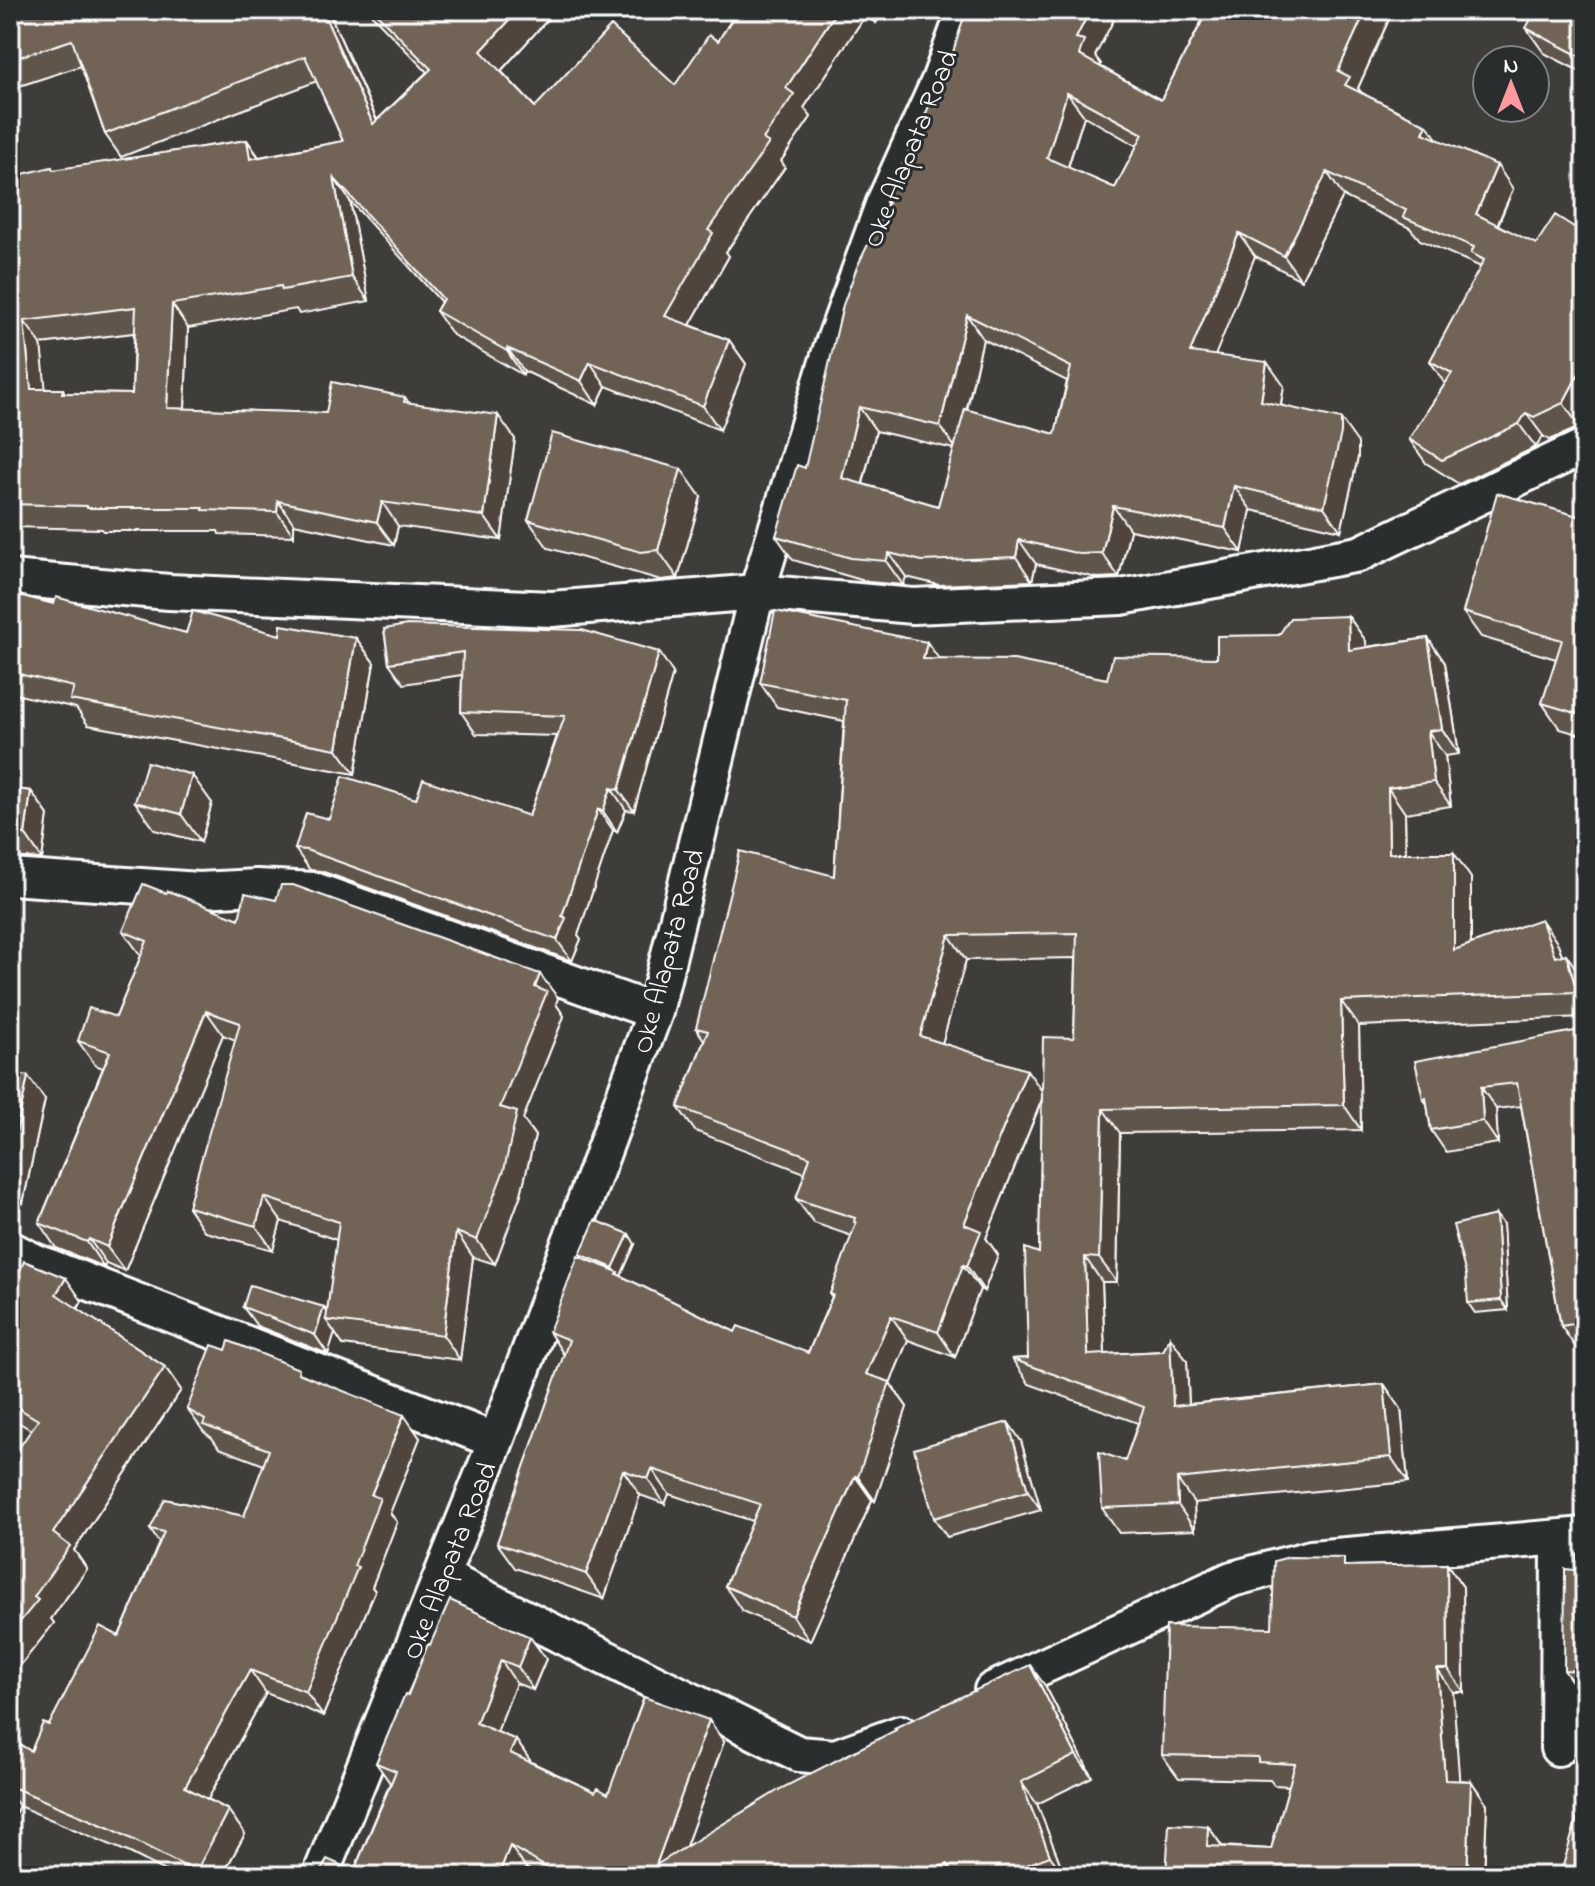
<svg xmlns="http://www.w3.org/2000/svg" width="1595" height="1886" font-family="'Indie Flower',sans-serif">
  <rect width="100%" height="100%" fill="#3f3d3a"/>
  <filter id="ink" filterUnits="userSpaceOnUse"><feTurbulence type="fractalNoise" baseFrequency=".0125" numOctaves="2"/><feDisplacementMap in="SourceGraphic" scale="16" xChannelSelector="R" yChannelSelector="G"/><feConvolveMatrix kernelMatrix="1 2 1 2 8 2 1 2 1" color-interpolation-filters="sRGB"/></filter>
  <g filter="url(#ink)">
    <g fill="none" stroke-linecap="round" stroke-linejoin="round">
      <defs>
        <path id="minor" d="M10,578L169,592L552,609L757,592L913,606L1121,597L1359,554L1585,446
          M10,877L199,890L257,887L314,890L655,1012
          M10,1249L34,1261L496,1441
          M443,1577L799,1754L835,1757L901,1733
          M992,1690L1232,1579L1311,1558L1585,1535
          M1558,1748L1559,1539
          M320,1876L496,1441L655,1012L757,592L831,349L883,205L939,81L965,10"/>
      </defs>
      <use href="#minor" stroke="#fff" stroke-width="40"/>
      <use href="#minor" stroke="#2a2d2e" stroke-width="34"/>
    </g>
    <path fill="#61554b" stroke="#fff" stroke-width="2" fill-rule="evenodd" d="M10,10H328L377,120L427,72L367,10H545L550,17L501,71L535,107L675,85L718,41L738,10H884L876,23L865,16L804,108L811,117L781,161L785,167L726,252L729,256L690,325L729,340L746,364L720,430L606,386L597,405L524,371L523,375L453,335L436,311L441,302L350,201L369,301L299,314L296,309L188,328L185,409L326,413L405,397L409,403L515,439L501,540L398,526L394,545L294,524V536L219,534L218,531H103L102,529L10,527V177L247,140L259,157L343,141L317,81L121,157L105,134L81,66L10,89ZM134,333L132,394L65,393L63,389H45L41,344Z
      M1204,10H1385L1390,17L1358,88L1361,92L1437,139L1513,189L1498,225L1580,427L1550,440L1543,436L1536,447L1459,484L1426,463L1409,439L1445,384L1430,361L1481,267L1420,240L1410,228L1343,196L1301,280L1255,256L1215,355L1284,386L1281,405L1358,443V457L1341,531L1251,510L1242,552L1130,530L1119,577L1097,578L1036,564L1032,581L939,585L906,577L903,585L868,582L793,560L776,536L805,468L887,204L886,202L936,107L1095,56L1101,64L1100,66L1161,100L1207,11ZM1084,116L1137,146L1115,188L1068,168ZM983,339L1067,381L1055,434L967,410ZM876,431L954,449L938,506L863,484Z
      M1585,10V74L1544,53L1526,28Z
      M701,497L678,578L661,580L548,548L528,520Z
      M1585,518V736L1560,729L1542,703L1556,659L1481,637L1463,612Z
      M10,593L186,633L280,635L356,638L374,663L355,774L88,725L76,708L10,693Z
      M1348,616L1366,641V647L1428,638L1445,663L1459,754L1445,756L1451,806L1405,813L1406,853L1471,878V944H1558L1562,955L1583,979L1585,985V1017L1359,1026L1361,1130L1120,1133L1117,1282H1102L1105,1354L1163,1351L1170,1337L1187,1361L1189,1404L1384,1384L1401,1409L1408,1482L1194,1503L1195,1530L1119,1533L1102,1508L1125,1461L1138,1423L1029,1384L1012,1359L1028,1358L1039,1253L1042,1100L986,1238L998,1255L984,1291L980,1289L955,1357L908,1340L890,1383L907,1407L875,1501L872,1500L810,1641L742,1611L725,1586L753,1521L669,1494L665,1504L640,1495L604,1599L515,1568L497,1543L564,1355L549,1332L583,1258L580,1254L635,1244L621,1276L735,1332L808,1353L832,1297L830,1294L852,1236L814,1223L796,1199L805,1173L695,1131L678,1107L704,1040L696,1028L834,876L844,721L777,707L760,683L939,659L1107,679L1217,658L1279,635ZM1076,958L1074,1038L1042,1091L942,1043L966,960Z
      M384,629L673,673L634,811L626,810L617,832L613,830L578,935L581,939L572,961L321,871L310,870L295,849L329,819L416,799L529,816L557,736L476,734L461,712L462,675L404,684L389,663Z
      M10,788L31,791L48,815L42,859L10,857Z
      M135,802L212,803L201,842L155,830Z
      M166,893L239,919L558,998L556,1004L564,1016L523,1119L535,1136L521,1194L495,1264L473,1257L460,1360L343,1345L335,1333L328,1354L257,1326L243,1307L327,1312L337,1240L281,1221L273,1250L205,1232L188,1207L236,1040L223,1035L125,1271L106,1263L104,1267L56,1248L39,1223L103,1068L95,1065L78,1041L116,1017L141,956L123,931Z
      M1585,1029V1346L1576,1348L1561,1326L1521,1106L1496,1109L1498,1143L1446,1152L1431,1130L1427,1104L1423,1099Z
      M10,1072L45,1100L23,1203L10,1200Z
      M1496,1215L1503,1224L1508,1310L1475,1313L1468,1303Z
      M10,1295L82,1301L78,1309L165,1367L181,1390L74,1550L87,1569L51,1619L54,1623L19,1667L31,1430L10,1417Z
      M226,1350L304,1375L420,1438L390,1513L397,1522L372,1587L375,1591L323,1716L266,1693L208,1799L228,1810L245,1834L222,1876H175L130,1853L19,1806L10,1823V1739L31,1751L49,1725L119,1636L159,1543L150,1529L244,1516L264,1465L219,1448L212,1438L204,1432L187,1409Z
      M1021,1441L1041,1510L947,1537L934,1518Z
      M1447,1564L1463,1587L1464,1692H1453L1459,1780L1471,1781L1487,1804L1484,1876H1166L1208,1826L1222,1846L1271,1849L1289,1786L1274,1785L1270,1780L1179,1778L1162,1755L1272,1628L1349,1566Z
      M1585,1571V1690H1578L1564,1670Z
      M530,1637L546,1659L533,1690L516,1683L497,1732L516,1740L531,1762L595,1792L608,1794L724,1742L686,1846L1046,1687L1092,1777L1037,1804L1065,1876H540L526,1868L522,1876H319L354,1871L390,1783L376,1763L430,1645Z"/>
    <path fill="#4f453d" stroke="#fff" stroke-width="2" d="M322,10H328L389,148L373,124Z
      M519,10H545L550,17L498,74L481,51Z
      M837,10H861L865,16L804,108L811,117L781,161L785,167L726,252L729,256L682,339L665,316L708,230L763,139L786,88Z
      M866,10H884L876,23Z
      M1090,10H1119L1095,56L1101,64L1096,78L1079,55L1076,38Z
      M1366,10H1385L1390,17L1358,88L1366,101L1345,85L1338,71Z
      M1067,93L1084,116L1063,182L1047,158Z
      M1427,125L1444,148L1423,133Z
      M247,140L263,164L250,159Z
      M1497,165L1513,189L1492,237L1476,214Z
      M1327,172L1343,196L1301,280L1284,256Z
      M334,178L350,201L369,301L352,277Z
      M1239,233L1255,256L1207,376L1190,352Z
      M172,304L188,328L184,432L167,408Z
      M967,315L983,339L957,450L940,426Z
      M24,321L41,344L48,412L31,389Z
      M729,340L746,364L720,430L703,406Z
      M507,348L524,371L523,375L507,351Z
      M590,362L606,386L597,405L581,381Z
      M1267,362L1284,386L1277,425L1261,401Z
      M1585,362V417L1580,427L1563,403Z
      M859,407L876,431L858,502L842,478Z
      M1526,413L1543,436L1536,447L1519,424Z
      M498,415L515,439L501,540L484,516Z
      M1341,419L1358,443V457L1341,531L1324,507Z
      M681,469L701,497L678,578L658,550Z
      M1234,486L1251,510L1242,552L1225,528Z
      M278,501L294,524V536L277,512Z
      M382,502L398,526L394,545L377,522Z
      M1113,506L1130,530L1119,577L1102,553Z
      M1019,540L1036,564L1032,581L1016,557Z
      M889,553L906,577L903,585L886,561Z
      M1348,616L1366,641L1367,674L1349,650Z
      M356,638L374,663L355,774L337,749Z
      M1428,638L1445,663L1459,754L1442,729Z
      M927,642L944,666L923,659Z
      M659,652L673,673L634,811L619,790Z
      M1428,731L1445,756L1451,806L1434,782Z
      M192,775L212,803L201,842L181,814Z
      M611,788L626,810L617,832L603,811Z
      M1388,788L1405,813L1406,878L1389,853Z
      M31,791L48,815L42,859L25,834Z
      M598,809L613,830L578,935L581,939L572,961L557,940L562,916Z
      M1454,853L1471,878V974L1454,950Z
      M1541,919L1558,944L1572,982L1555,957Z
      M949,935L966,960L937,1061L920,1036Z
      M1566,954L1583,979L1585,985V1003L1577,992Z
      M540,974L558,998L556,1004L564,1016L523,1119L535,1136L521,1194L495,1264L477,1240L500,1107L535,987Z
      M1341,1001L1359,1026L1361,1130L1344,1105Z
      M206,1011L223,1035L125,1271L107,1247Z
      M1027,1070L1044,1094L986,1238L998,1255L984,1291L967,1266L964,1224Z
      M28,1076L45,1100L23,1203L10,1184V1161Z
      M1481,1087L1496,1109L1498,1143L1483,1121Z
      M1103,1109L1120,1133L1117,1282L1099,1258Z
      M264,1197L281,1221L273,1250L256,1226Z
      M1496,1215L1503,1224L1508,1310L1501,1300Z
      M456,1232L473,1257L460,1360L443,1335Z
      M629,1234L635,1244L620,1278L613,1268Z
      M89,1239L106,1263L104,1267L87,1242Z
      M1085,1257L1102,1282L1106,1380L1088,1355Z
      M963,1265L980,1289L955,1357L938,1332Z
      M66,1278L82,1301L72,1318L56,1294Z
      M324,1307L333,1321L326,1320L335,1333L328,1354L315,1335Z
      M891,1316L908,1340L890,1383L907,1407L875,1501L858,1477L866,1374Z
      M1170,1337L1187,1361L1190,1430L1173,1406Z
      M165,1367L181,1390L74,1550L87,1569L51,1619L54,1623L19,1667L10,1680V1634L34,1597L53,1533Z
      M1384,1384L1401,1409L1408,1482L1391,1457Z
      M404,1415L420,1438L390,1513L397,1522L372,1587L375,1591L323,1716L306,1692L354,1566L371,1495Z
      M1008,1422L1021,1441L1041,1510L1028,1491Z
      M652,1469L669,1494L665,1504L648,1479Z
      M623,1470L640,1495L604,1599L586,1574Z
      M855,1476L872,1500L810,1641L793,1616Z
      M1177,1479L1194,1503L1195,1530L1178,1505Z
      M1447,1564L1463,1587L1464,1692L1448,1669Z
      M530,1637L546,1659L533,1690L518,1667Z
      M501,1660L516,1683L492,1745L476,1723Z
      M1030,1665L1046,1687L1092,1777L1076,1755Z
      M1437,1669L1453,1692L1461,1803L1445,1780Z
      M250,1670L266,1693L201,1811L185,1787Z
      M709,1720L724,1742L675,1876L656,1865Z
      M516,1740L531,1762L526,1775L510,1753Z
      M1471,1781L1487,1804L1484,1876H1467Z
      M1021,1782L1037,1804L1065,1876L1050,1856Z
      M10,1793L19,1806L10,1823Z
      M228,1810L245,1834L222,1876H199L196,1872Z
      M1208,1826L1224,1849L1207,1846Z
      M510,1846L526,1868L522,1876H498Z
      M626,1866L633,1876H619Z"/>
    <path fill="#716357" stroke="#fff" stroke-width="2" fill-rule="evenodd" d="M10,10H322L373,124L431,69L373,10H519L481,51L535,107L611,26L675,85L709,35L718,41L738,10H837L786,88L794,94L763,139L769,143L708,230L713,233L665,316L729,340L703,406L590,362L581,381L507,348V351L436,311L443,299L334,178L352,277L282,290L281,286L172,304L167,408L326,413L332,382L405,397L404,402L498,415L484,516L382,502L377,522L278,501L277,512L203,510V508H87V506L10,504V177L52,167L53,170L247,140L250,159L343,141L305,56L105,134L72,40L10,60ZM136,307L132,394L62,393L63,389H31L24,321Z
      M966,10H1090L1076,38L1084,40L1079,55L1161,100L1208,10H1366L1338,71L1350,77L1345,85L1427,125L1423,133L1497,165L1476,214L1536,244L1555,215L1585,234V362L1563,403L1534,417L1526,413L1519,424L1442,460L1409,439L1452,373L1430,361L1484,260L1471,253L1474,247L1403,217L1406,210L1327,172L1284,256L1239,233L1190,352L1267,362L1261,401L1341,419V433L1324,507L1234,486L1225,528L1113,506L1102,553L1080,554L1019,540L1016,557L922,561L889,553L886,561L851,558L776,536L797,465L805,468L843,305L857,267L888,203L886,202L930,104L936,107ZM1067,93L1143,134L1115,188L1047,158ZM967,315L1071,367L1055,434L965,409L938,506L842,478L859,407L940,426Z
      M1536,10H1585V59L1526,28Z
      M552,433L681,469L658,550L641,552L528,520Z
      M1497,493L1585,518V716L1542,703L1562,640L1463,612Z
      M10,593L54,604L56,597L186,633L193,611L280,635L281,625L356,638L337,749L70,700L74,687L10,672Z
      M775,611L927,642L923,659L1014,660L1107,679L1113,656L1217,658V636L1279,635L1290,618L1348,616L1349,650L1428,638L1442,729L1428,731L1434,782L1388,788L1389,853H1454V950L1541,919L1555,957L1566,954L1577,992L1341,1001L1344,1105L1103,1109L1099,1258L1085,1257L1088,1355L1163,1351L1170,1337L1173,1406L1384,1384L1391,1457L1177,1479L1178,1505L1102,1508L1099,1452L1125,1461L1144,1407L1012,1359L1028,1358L1025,1248L1039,1253L1043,1037L1074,1038L1077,933L949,935L920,1036L1027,1070L964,1224L981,1231L967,1266L963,1265L938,1332L891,1316L866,1374L890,1382L858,1477L855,1476L793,1616L725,1586L760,1504L652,1469L648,1479L623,1470L586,1574L497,1543L569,1340L549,1332L578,1256L618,1272L617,1274L735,1332L738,1326L808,1353L833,1295L830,1294L856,1223L854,1222L855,1218L796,1199L810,1157L678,1107L708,1031L696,1028L740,851L834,876L846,700L760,683Z
      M407,625L582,630L659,652L619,790L611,788L603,811L598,809L562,916L566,918L557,940L306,850L295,849L306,813L329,819L343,776L416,799L423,779L529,816L565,716L461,712L463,652L389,663L384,629Z
      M147,762L192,775L181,814L135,802Z
      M10,788L31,791L25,834L10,833Z
      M143,884L166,893L168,891L239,919L245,893L276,900L281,885H293L540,974L535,987L547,992L500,1107L517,1112L504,1170L477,1240L456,1232L443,1335L326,1320L339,1222L264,1197L256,1226L188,1207L240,1023L206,1011L107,1247L89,1239L87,1242L39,1223L110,1052L78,1041L89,1008L116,1017L147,941L123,931Z
      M1585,1029V1322L1561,1326L1517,1083L1481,1087L1483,1121L1431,1130L1426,1098L1423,1099L1415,1061Z
      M10,1072L28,1076L10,1161Z
      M1496,1215L1501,1300L1468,1303L1466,1275L1453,1225Z
      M595,1220L629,1234L613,1268L580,1254Z
      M24,1261L66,1278L56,1294L165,1367L53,1533L70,1546L34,1597L38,1600L10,1634V1461L38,1420L10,1403V1295Z
      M250,1285L324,1307L315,1335L243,1307Z
      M229,1341L299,1369L298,1373L404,1415L371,1495L380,1498L354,1566L358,1567L306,1692L250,1670L185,1787L228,1810L196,1872L114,1830L10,1786V1739L31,1751L43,1723L49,1725L100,1626L119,1636L164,1532L150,1529L165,1499L244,1516L269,1450L203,1425L205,1420L187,1409L212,1345L226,1350Z
      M1585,1395V1414L1582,1396Z
      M1008,1422L1028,1491L934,1518L914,1449Z
      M1289,1557L1344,1558V1566L1447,1564L1448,1669H1437L1445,1780L1471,1781L1467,1876H1166L1169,1824L1208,1826L1207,1846L1271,1849L1295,1764L1258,1762V1757L1162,1755L1166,1626L1272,1628L1274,1561Z
      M1565,1569L1585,1571V1671L1564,1670Z
      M450,1600L530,1637L518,1667L501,1660L476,1723L516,1740L510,1753L595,1792L598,1788L608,1794L644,1697L709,1720L656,1865L782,1788L896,1730L894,1728L1030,1665L1076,1755L1021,1782L1050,1856L997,1876H953L948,1864L921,1876H631L626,1866L619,1876H561L510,1846L498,1876H319L327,1859L354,1871L396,1771L376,1763L405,1694L408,1695L428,1644L430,1645Z
      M1582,1801L1585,1802V1876H1560Z"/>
  </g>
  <g text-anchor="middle" stroke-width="6" stroke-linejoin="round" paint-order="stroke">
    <g font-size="28" fill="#fff" stroke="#2a2d2e">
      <text transform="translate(909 148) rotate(-68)" y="10">Oke Alapata Road</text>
      <text transform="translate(667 951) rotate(-75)" y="10">Oke Alapata Road</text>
      <text transform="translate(448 1560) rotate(-68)" y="10">Oke Alapata Road</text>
    </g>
  </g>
  <rect width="1595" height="1886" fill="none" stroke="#2a2d2e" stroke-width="40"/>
  <rect x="20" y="20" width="1555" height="1846" fill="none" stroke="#fff" stroke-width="3" filter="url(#ink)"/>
  <g transform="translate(1511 84)"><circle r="38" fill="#2a2d2e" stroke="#7f8182" stroke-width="2"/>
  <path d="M0-6L14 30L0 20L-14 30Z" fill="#ff9aa2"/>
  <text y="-12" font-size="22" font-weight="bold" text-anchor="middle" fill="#ffffff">N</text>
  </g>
</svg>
